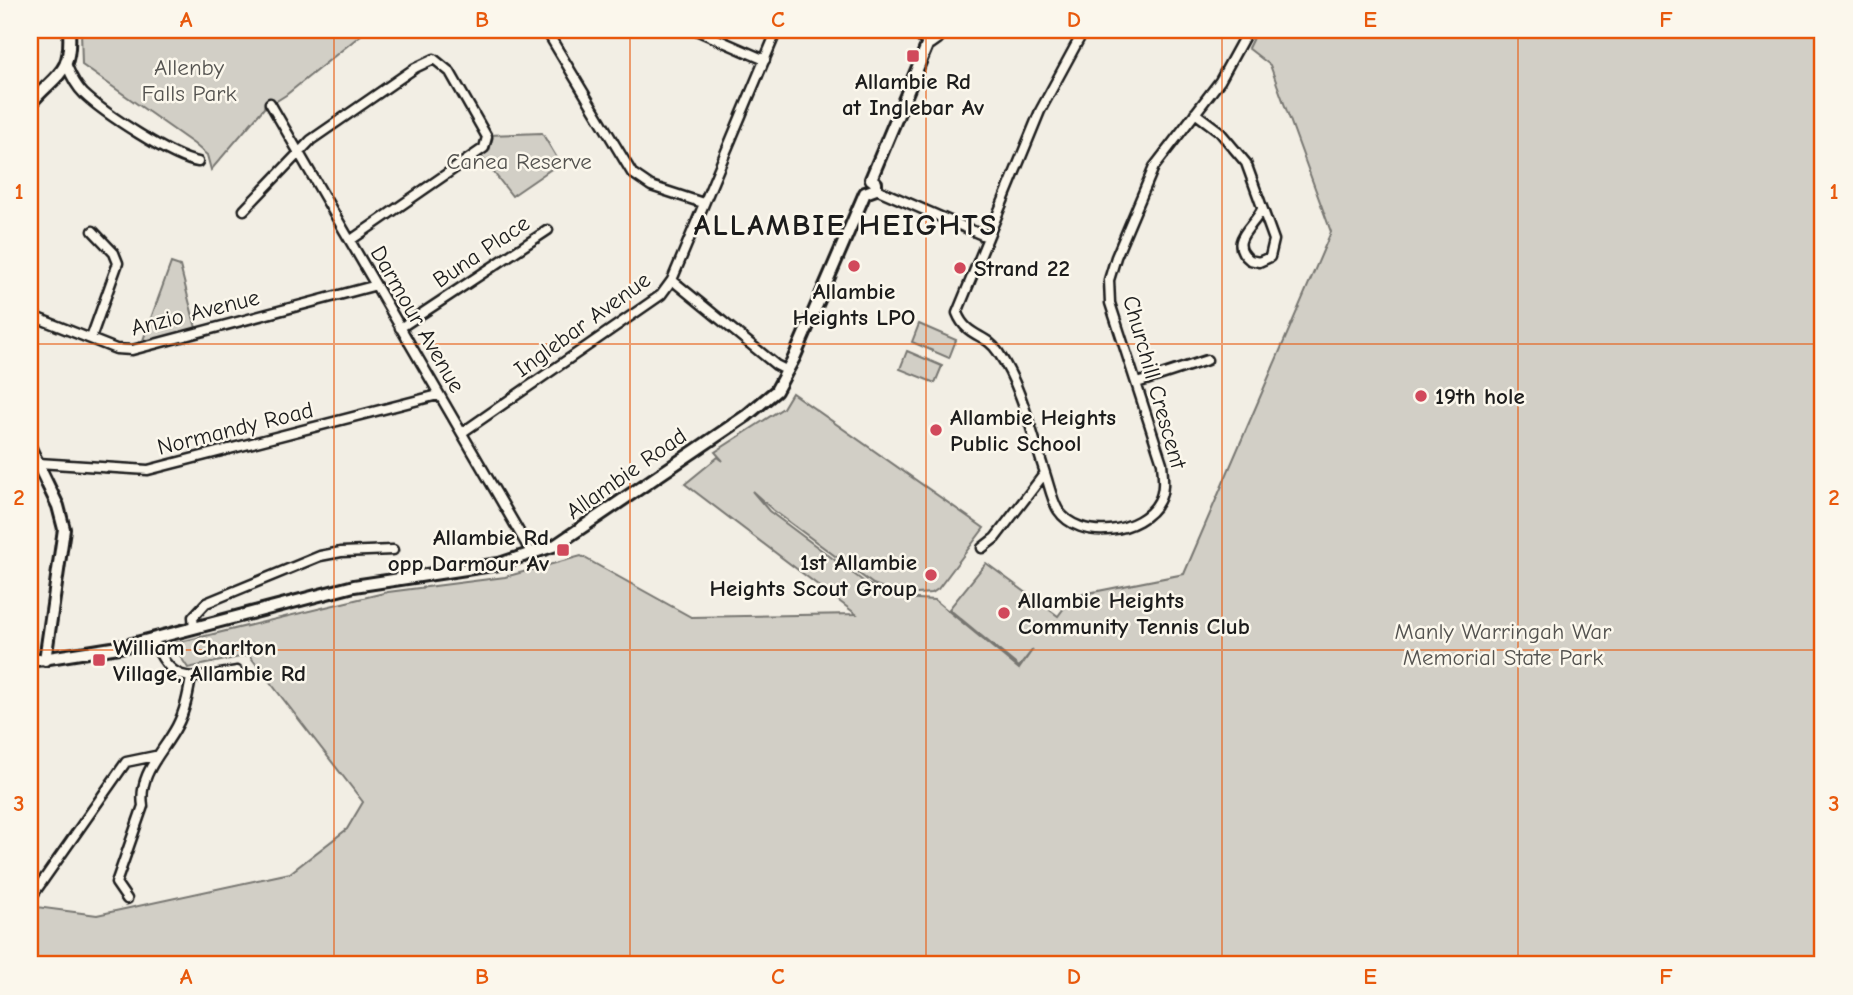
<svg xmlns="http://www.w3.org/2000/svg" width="1853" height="995" font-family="'Comic Neue',sans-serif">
  <rect width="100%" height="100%" fill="#f2eee4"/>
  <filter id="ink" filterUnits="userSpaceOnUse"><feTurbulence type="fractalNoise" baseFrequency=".0143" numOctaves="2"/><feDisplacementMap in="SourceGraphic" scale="14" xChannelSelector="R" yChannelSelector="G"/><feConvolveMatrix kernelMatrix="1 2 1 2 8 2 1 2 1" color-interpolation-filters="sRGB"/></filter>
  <g filter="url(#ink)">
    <path fill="#d2cfc6" stroke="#777671" stroke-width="2" d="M81,30H367L286,95L275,102L265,101L264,108L211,170L207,155L194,144L82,65Z
      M1257,30C1280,30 1300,40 1323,30H1823V965H30V923L37,907L97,915L290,873L347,829L363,802L249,655L188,668L172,644L388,592L505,577L581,556L691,617L856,614L685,484L718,457L723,461L715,452L783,408L792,393L984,528L938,589L932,593L901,595L873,584L773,510L752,491L769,511L867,584L900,598L935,600L1019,669L1033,649L1019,667L949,609L986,563L1058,616L1073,596L1184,574L1331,232L1270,65L1248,48Z
      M542,133L560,163L512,196L481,156L489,147L488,135Z
      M171,263L180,266L196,328L142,343Z
      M919,324L956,340L949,358L912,342Z
      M907,351L942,366L935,383L900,369Z"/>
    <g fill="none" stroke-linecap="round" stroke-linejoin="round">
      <defs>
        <path id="street" d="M546,30L632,173L651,186L703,203
          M696,30L765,60
          M67,66C71,76 76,86 84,94C104,113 172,158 198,162
          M270,103L532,554
          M1195,113L1219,131L1246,163L1274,240L1270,257L1259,262L1250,260C1226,241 1254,227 1262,209
          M876,189L987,237
          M244,210L311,140L415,68L434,59L450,72L487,137L484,148L351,240
          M672,280L776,365L788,371
          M30,315L116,349L132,350L373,286
          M400,328L548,230
          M91,338L118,263L114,253L93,231
          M1137,383L1207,360
          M463,432L661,295L672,280L777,30
          M38,463L148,470L438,395
          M1045,473C1049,485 1052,500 1058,510C1079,542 1142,534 1159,501C1165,490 1163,476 1162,463L1110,303L1109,280L1116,257L1154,167L1220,81L1248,30
          M982,548L995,538L1045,473C1032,434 1022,387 998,352C986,333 967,338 957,313L1040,111L1084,30
          M194,628L193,617L206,603L320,556L341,552L393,550
          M153,639C172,688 193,678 237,671
          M30,899L126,762L155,756
          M127,899L116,883L143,806C138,773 163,753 177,726C185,711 188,695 191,678"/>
        <path id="secondary" d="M925,30L923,38L930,43L937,38L935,30
          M30,104C56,73 72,76 69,30
          M871,179L928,43
          M865,193L876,189V183L871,179
          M30,448L58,506L64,529L45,660
          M30,661L125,646L354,586L499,564L556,545L746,416L776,391L794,358L865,193"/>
      </defs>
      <use href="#street" stroke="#1c1c1c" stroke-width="13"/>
      <use href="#secondary" stroke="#1c1c1c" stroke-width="16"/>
      <use href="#street" stroke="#fbf7ec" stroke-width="8"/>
      <use href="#secondary" stroke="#fbf7ec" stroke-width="10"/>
    </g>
  </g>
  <path fill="none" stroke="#e8590c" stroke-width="2" stroke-opacity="0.55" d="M334,30V965M630,30V965M926,30V965M1222,30V965M1518,30V965M30,344H1823M30,650H1823"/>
  <g fill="#d1495b" stroke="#fbf7ec" stroke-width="2.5">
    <rect x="906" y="49" width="14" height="14" rx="3.5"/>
    <circle cx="854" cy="266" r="7"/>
    <circle cx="960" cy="268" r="7"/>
    <circle cx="1421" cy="396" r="7"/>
    <circle cx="936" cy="430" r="7"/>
    <rect x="556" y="543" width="14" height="14" rx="3.5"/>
    <circle cx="931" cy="575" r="7"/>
    <circle cx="1004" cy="613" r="7"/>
    <rect x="92" y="653" width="14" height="14" rx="3.5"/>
  </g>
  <g text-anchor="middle" stroke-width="5" stroke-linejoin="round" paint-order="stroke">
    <g font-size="23" fill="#53524f" stroke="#fbf7ec">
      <text x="189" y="75">Allenby<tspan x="189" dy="26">Falls Park</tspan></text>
      <text x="519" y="169">Canea Reserve</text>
      <text x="1503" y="639">Manly Warringah War<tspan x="1503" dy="26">Memorial State Park</tspan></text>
    </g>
    <g font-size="23" font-weight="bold" fill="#1c1c1c" stroke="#fbf7ec" text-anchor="start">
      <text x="913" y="89" text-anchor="middle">Allambie Rd<tspan x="913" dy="26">at Inglebar Av</tspan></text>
      <text x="974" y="276">Strand 22</text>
      <text x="854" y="299" text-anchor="middle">Allambie<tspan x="854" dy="26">Heights LPO</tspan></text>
      <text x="1435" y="404">19th hole</text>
      <text x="950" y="425">Allambie Heights<tspan x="950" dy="26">Public School</tspan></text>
      <text x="549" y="545" text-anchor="end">Allambie Rd<tspan x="549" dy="26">opp Darmour Av</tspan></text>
      <text x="917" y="570" text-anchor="end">1st Allambie<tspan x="917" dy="26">Heights Scout Group</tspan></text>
      <text x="1018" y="608">Allambie Heights<tspan x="1018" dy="26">Community Tennis Club</tspan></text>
      <text x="113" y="655">William Charlton<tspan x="113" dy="26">Village, Allambie Rd</tspan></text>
    </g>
    <g font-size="23" fill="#1c1c1c" stroke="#fbf7ec">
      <text transform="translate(481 251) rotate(-34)" y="8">Buna Place</text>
      <text transform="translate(195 312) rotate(-14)" y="8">Anzio Avenue</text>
      <text transform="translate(418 319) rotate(60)" y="8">Darmour Avenue</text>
      <text transform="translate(582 324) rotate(-36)" y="8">Inglebar Avenue</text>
      <text transform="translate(1155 382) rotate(74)" y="8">Churchill Crescent</text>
      <text transform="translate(235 428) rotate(-14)" y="8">Normandy Road</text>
      <text transform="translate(626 473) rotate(-35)" y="8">Allambie Road</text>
    </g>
    <g font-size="30" font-weight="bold" letter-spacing="2" fill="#1c1c1c" stroke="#fbf7ec">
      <text x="846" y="235">ALLAMBIE HEIGHTS</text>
    </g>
  </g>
  <rect width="1853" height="995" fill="none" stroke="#fbf7ec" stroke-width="77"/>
  <rect x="38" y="38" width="1776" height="918" fill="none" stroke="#e8590c" stroke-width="2.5"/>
  <g font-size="23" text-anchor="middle" font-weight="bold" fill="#e8590c">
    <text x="186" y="27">A</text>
    <text x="482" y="27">B</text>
    <text x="778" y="27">C</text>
    <text x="1074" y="27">D</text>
    <text x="1370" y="27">E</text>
    <text x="1666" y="27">F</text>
    <text x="19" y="199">1</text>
    <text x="1834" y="199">1</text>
    <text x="19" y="505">2</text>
    <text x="1834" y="505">2</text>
    <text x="19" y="811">3</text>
    <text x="1834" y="811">3</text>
    <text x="186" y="984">A</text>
    <text x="482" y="984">B</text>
    <text x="778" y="984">C</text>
    <text x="1074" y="984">D</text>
    <text x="1370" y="984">E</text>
    <text x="1666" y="984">F</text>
  </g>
</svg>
